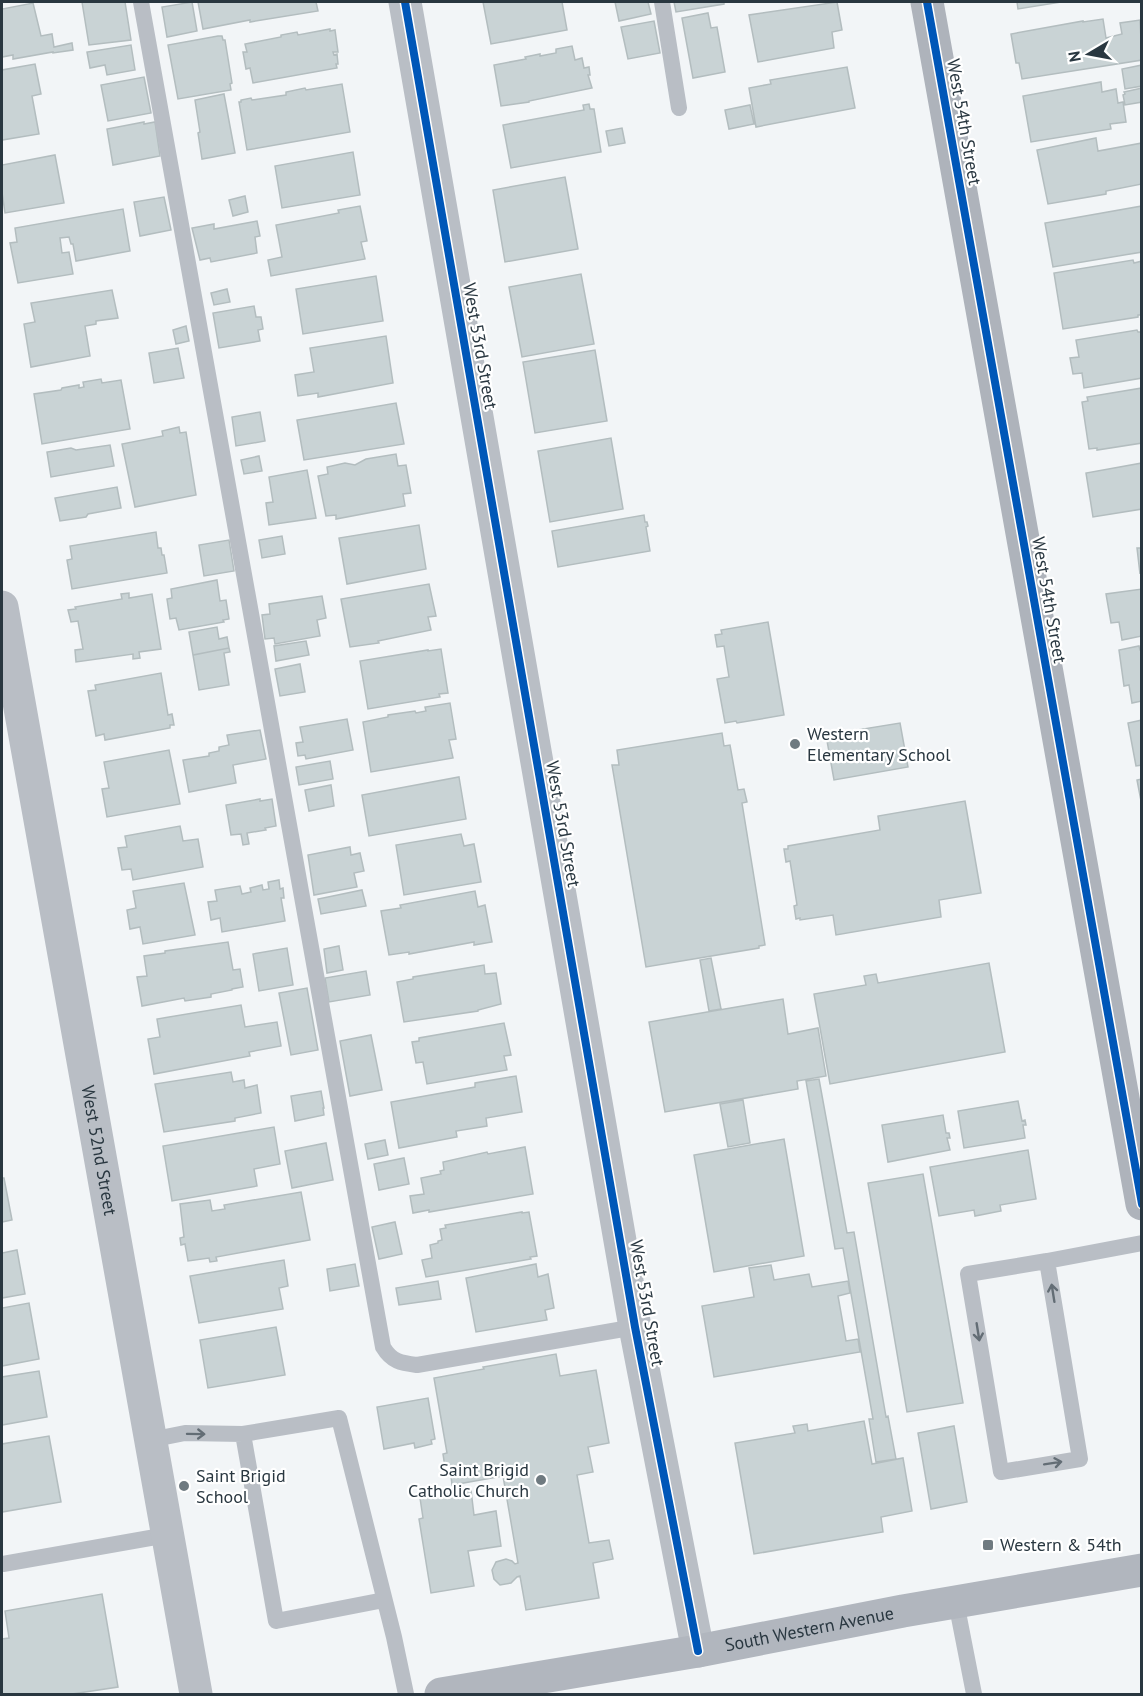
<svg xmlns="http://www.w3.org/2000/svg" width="1143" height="1696" font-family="'PT Sans',sans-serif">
  <rect width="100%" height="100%" fill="#f2f5f7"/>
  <path fill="#c9d3d5" stroke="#b3bdbf" stroke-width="1.5" d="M82,2H125L131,40L89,45Z
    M192,2L197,31L167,37L162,7Z
    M198,2H316L318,11L250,22V20L203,29Z
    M483,2H562L567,30L491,44Z
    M615,2H648L651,14L619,21Z
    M674,2H724V4L676,12Z
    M837,2L842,30L832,32L834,48L758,62L749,15Z
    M1017,2H1061L1018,9Z
    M33,3L41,36L52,34L54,47L72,43L73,50L53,53V52L13,59V55L2,57V9Z
    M708,13L711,28L717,27L725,72L693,78L682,18Z
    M1103,19L1106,38L1122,34L1120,23L1140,20L1142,60L1022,79L1019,63H1016L1011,34L1083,21V22Z
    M654,21L660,53L628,59L621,27Z
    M330,29V31L335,30L338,52H333L334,55L337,54L338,64H336L337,68L253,83L250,68L246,69L243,52H247L245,44L281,37V35L297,32L298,35Z
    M218,36H222L223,40H225L232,83L230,84L231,90L178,99L168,45Z
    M131,45L135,70L107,75L105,65L90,68L87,52Z
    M572,46L575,60L582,58L584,68L589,67L590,75H588L592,88L529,101V102L501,106L494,65L526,59L525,57L540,54V56L556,53V49Z
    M35,64L41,94L32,96L39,134L2,140V70Z
    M1142,65V86L1125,89L1122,69Z
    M847,67L855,108L756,127L749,88L771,84L770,80Z
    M144,77L151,113L108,121L101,85Z
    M1101,82L1102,92L1116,89L1118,103L1123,102L1126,122L1110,124L1111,129L1031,142L1023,96Z
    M342,84L350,132L247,150L239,102H241V100L251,98L252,100L286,95V92L305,88L306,90Z
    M1142,88V102L1125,105L1123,95L1125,94L1124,92Z
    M224,94L235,153L202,159L198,133L200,132L195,100Z
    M589,104L590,109H594L601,152L511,168L503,125L584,110L583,105Z
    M750,105L754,124L729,129L725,110Z
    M144,122V124L155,122L160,156L113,165L107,129Z
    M622,128L625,143L609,146L606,131Z
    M1096,138L1098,151L1142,143V184L1106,191V194L1048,204L1037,150Z
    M353,152L360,195L282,208L275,166Z
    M55,155L64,203L5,213L2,192V165Z
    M565,177L578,249L505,262L493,190Z
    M245,196L248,212L233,216L229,200Z
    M164,197L171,230L140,236L134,202Z
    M360,206L367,241L361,242L365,259L271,276L268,260L282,257L276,225L339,213L338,210Z
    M1142,206V252L1053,267L1045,223Z
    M123,209L130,251L76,261L73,244H71L69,237L60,238L62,253L69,252L73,274L18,283L10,243L17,242L15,228Z
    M257,221L260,236L255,237L257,253L211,262L210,258L200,260L192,228L214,224V229Z
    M1133,260L1134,263L1142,261V315H1138V317L1063,329L1054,273Z
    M581,274L594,344L522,357L509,287Z
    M376,276L383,321L303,334L296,289Z
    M227,289L230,302L214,305L211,293Z
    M112,290L118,318L96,321V324L85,326L90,356L31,367L24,324L35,322L31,303Z
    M254,306L256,317H261L263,329L258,330L260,341L219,348L213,313Z
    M186,326L189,341L176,344L173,330Z
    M1137,330L1138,332H1142V378L1084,388L1082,373L1073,374L1070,358L1079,357L1076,340Z
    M386,336L393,383L318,397V393L298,396L295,375L314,372L310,348Z
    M178,348L184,378L154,383L149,353Z
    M595,350L607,421L535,433L523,362Z
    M101,379L102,383L121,380L130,429L42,444L34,394L61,390L62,388L79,385V388L84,387L83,382Z
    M1142,388V443L1097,450V448L1089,449L1082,402L1088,401L1087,397Z
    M396,403L404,444L304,460L297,420Z
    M260,412L265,441L236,446L232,417Z
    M179,427L180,433L186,432L196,495L135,507L122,444L163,436L162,431Z
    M611,438L623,509L550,522L538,451Z
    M110,445L114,466L51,477L47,452L71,448L76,450Z
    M396,454L398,466L406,465L411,493L403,494L405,506L336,519V515L326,516L318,476L328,474L327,467L345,463L355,465L366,459Z
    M259,456L262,471L244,474L241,460Z
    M1142,463V509L1093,517L1086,473Z
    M307,470L316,518L269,525L266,503L273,502L269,477Z
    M117,487L121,508L88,514L86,517L60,521L55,498Z
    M644,515L645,522H647L648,526L646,527L650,551L558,567L552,531Z
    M419,525L426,569L347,584L339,538Z
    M156,532L158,548H161L162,555H164L167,573L72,589L67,560L72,559L70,546Z
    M282,536L285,554L262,558L259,540Z
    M229,540L234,571L204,576L199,545Z
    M1137,548H1142L1140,574Z
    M217,580L220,601L226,600L229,619L223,620L224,622L179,630L176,618L170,619L167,599L172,598L171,589Z
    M429,584L436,616L428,617L431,630L378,641L379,643L350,647L341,599Z
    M1142,589V636L1122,640L1119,622L1111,623L1106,594Z
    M129,593V598L152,594L161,649L139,652L140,658L133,659V654L76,662L75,650L83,649L78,621L71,622L68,610L76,609L75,607L122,599L121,594Z
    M322,596L326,618L317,620L320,636L275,644L274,638L265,639L262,615L270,614L269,604Z
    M768,622L784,715L737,723L736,721L725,723L717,679L729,677L724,646L717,647L715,635L722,634L721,630Z
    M217,627L219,639L227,637L229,648L193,655L189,632Z
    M306,641L309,655L276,661L274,646Z
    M1139,646L1140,650H1142V701L1132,703L1129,685L1124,686L1119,650Z
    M229,648L230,652L224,653L229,685L199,690L193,655Z
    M441,649L448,693L439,694L440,697L368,709L360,661L428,650V651Z
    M300,664L305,692L280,696L275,669Z
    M161,673L168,715L172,714L174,725H170V728L105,740L104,734L96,736L88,691L96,690L95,685Z
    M450,703L456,739L449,740L453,758L371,772L363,722L388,717V715L415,711L416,713L426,711L425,707Z
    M347,719L353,750L306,759L305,755L298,756L296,743L303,742L300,727Z
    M1142,720V765L1136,766L1128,723Z
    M900,723L908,767L834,780L826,735Z
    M260,730L266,759L233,765L236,783L189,792L183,760L209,756V753L219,751V747L229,745L227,735Z
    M722,733L724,746L730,745L738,790L744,789L747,802L742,803L765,945L759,946V948L646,967L612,765H619L617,750Z
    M169,750L180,804L107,817L102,789L109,788L104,762Z
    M330,761L333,779L299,785L296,767Z
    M459,777L466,819L369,836L362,795Z
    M1142,779V806L1137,780Z
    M331,785L334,806L309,811L305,790Z
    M260,799V801L272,799L276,826L265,828L266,830L247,833L249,844L243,845L241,834L231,835L226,805Z
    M965,801L981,893L939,900L941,917L836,935L833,915L800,920V918L796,919L794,906L797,905L790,861L786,862L784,849H788V846L880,830L878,816Z
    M180,826L183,841L198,839L203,867L133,880L131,869L122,870L118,848L127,847L125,836Z
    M461,834L464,846L474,844L481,882L404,895L396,845Z
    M350,847L351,855L360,853L364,871L354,873L357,887L314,895L308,855Z
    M279,880L280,889L283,888L284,898H281L285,921L222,932L220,918L211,920L208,902L217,901L215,890L240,886L242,894L251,892L250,888L262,885L263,890L269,889L268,882Z
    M184,883L195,935L143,944L140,927L130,929L127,910L136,908L133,891Z
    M362,890L366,906L321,914L318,899Z
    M475,891L478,907L485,905L492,942L474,945V942L409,954V952L389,955L381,911L401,908L400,905Z
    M228,942L233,970L240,969L243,987L232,989V990L211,994V997L185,1001L184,998L142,1006L137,977L147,976L144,956L165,953V951Z
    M339,946L343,970L327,973L324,949Z
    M287,948L293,985L259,991L253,954Z
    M711,958L721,1009L709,1011L700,960Z
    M989,963L1005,1052L830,1084L814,994L866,985L864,976L876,974L878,983Z
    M484,965L485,974L496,973L501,1004L478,1010V1011L404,1022L397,982L413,979V977Z
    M366,971L370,995L329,1002L325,978Z
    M307,988L318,1050L291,1055L279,993Z
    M783,999L788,1034L818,1028L826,1076L797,1081L798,1089L665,1112L649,1022Z
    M241,1005L245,1027L277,1022L281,1046L249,1052L250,1056L154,1074L148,1039L160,1037L157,1019Z
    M504,1023L511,1055L504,1056L507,1070L427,1084L423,1062L416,1063L412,1042L419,1041V1038Z
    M371,1035L382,1090L350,1096L340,1041Z
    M231,1072L233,1082L244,1080L245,1088L257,1085L261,1113L235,1118V1121L164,1132L155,1084Z
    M516,1076L522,1112L486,1118L487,1126L456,1131L457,1137L399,1148L391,1102L475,1087V1083Z
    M819,1079L847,1233L854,1232L886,1417L888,1416L896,1459L876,1462L869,1419H873L843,1248L835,1249L806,1081Z
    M321,1091L324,1108H323L324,1115L295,1121L291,1096Z
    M743,1100L750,1143L728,1147L720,1104Z
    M1018,1101L1022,1121L1025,1120L1026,1125H1023L1025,1138L964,1148L958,1111Z
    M943,1115L946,1133H949L950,1138H947L950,1150L888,1162L882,1125Z
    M274,1127L280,1164L254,1169L257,1186L172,1201L163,1146Z
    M784,1139L804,1256L714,1272L694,1155Z
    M385,1140L388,1155L368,1159L365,1144Z
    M326,1143L333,1180L292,1188L285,1151Z
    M525,1147L533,1194L429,1212V1210L413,1213L410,1196L424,1194L421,1178L441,1174L440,1171L444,1170L443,1162L487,1152L488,1154Z
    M1028,1150L1036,1199L1000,1205L1001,1211L975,1216L974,1210L939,1216L930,1167Z
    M404,1158L409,1184L379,1190L374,1164Z
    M923,1174L963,1403L907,1412L868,1183Z
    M2,1178H4L12,1220L2,1222Z
    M301,1192L310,1240L216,1257L217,1261L210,1262L209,1258L188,1261L185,1244L181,1245L180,1238L184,1237L180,1204L210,1200L212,1211L225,1209L224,1205Z
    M522,1212V1213L529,1212L537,1256L530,1257L531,1259L426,1277L422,1260L432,1258L430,1245L438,1243V1241L442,1240L440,1229L446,1228L445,1225Z
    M395,1222L402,1254L379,1259L372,1227Z
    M17,1250L25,1294L2,1298V1253Z
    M284,1260L288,1286L279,1288L283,1309L199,1323L190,1276Z
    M355,1264L359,1286L330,1291L327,1269Z
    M536,1264L538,1277L548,1274L554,1308L545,1310L547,1320L476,1332L466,1278Z
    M771,1265L774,1280L809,1274L812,1287L848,1281L850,1293L838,1296L846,1341L858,1339L860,1352L714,1377L702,1306L754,1297L749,1268Z
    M438,1281L441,1299L399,1305L396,1288Z
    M29,1303L39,1359L2,1366V1308Z
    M276,1327L285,1375L208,1388L200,1340Z
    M556,1354L560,1376L596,1370L609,1443L588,1447L593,1472L577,1475L589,1543L609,1540L613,1559L593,1563L599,1598L526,1610L520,1576L517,1577L511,1583L500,1585L494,1579L492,1570L496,1562L506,1559L512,1561L515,1564L518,1563L503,1476L452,1485L450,1466L445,1467L443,1454L447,1453L434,1378L484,1369L483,1367Z
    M39,1371L47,1417L2,1425V1377Z
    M428,1398L435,1439L431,1440L432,1444L415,1448L414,1443L384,1449L377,1407Z
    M864,1421L872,1464L903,1458L912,1511L881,1517L883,1532L754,1554L735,1443L795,1433L793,1426L807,1424L808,1431Z
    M954,1426L967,1502L931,1509L918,1433Z
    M49,1436L61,1502L2,1512V1444Z
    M471,1490L474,1515L496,1511L501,1546L468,1551L474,1586L431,1593L419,1519L423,1518L420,1498Z
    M102,1594L118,1687L72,1694H2V1639L9,1638L5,1611Z"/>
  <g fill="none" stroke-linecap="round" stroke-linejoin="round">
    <path stroke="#b9bec5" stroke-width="16" d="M141,2L383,1347C392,1362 401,1363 417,1365L635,1327
      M662,2L679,108
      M1047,1261L1080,1459L1001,1472L968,1274L1047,1261L1142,1243
      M243,1434L276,1621L384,1600
      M150,1440L185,1433L243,1434L339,1418L394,1637L406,1694
      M3,1564L167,1535
      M956,1602L974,1694"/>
    <g stroke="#b9bec5" stroke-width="33">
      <path d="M405,2L635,1327L698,1651"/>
      <path id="s1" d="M2,607L196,1694"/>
    </g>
    <path stroke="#aeb3bb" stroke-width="33" d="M927,2L1142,1204"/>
    <path stroke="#b1b6be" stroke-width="33" id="s2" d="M441,1694L698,1651L903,1611L1142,1570"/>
    <defs>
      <path id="cycleway" d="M405,2L635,1327L698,1651
        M927,2L1142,1204"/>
    </defs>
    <use href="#cycleway" stroke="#fff" stroke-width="11"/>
    <use href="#cycleway" stroke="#0057b8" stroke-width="8"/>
  </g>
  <defs><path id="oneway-shaft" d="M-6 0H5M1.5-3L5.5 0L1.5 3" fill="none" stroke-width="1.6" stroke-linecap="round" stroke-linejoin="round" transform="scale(1.5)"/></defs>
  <g stroke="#636d75">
    <use href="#oneway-shaft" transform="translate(1053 1293) rotate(-99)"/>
    <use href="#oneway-shaft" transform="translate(978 1332) rotate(81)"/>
    <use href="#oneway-shaft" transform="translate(196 1434) rotate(1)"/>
    <use href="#oneway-shaft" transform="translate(1053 1463) rotate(-9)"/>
  </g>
  <g fill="#6f7a80" stroke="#fff" stroke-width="2">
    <circle cx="795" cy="744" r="6"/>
    <circle cx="541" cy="1480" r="6"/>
    <circle cx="184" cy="1486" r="6"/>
    <rect x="982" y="1539" width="12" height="12" rx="3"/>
  </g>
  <g text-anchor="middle" stroke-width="4.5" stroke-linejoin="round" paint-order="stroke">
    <g font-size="18" fill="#293740" stroke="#fff">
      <text transform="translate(964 122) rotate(80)" y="6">West 54th Street</text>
      <text transform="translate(480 346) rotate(80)" y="6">West 53rd Street</text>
      <text transform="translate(1049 600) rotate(80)" y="6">West 54th Street</text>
      <text transform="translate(563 824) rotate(80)" y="6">West 53rd Street</text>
      <text dy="6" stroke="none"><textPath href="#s1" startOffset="552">West 52nd Street</textPath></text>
      <text transform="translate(647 1303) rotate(80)" y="6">West 53rd Street</text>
      <text dy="6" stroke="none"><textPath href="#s2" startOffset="374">South Western Avenue</textPath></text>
    </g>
    <g font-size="18" fill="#293740" stroke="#fff" text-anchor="start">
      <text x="807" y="740">Western<tspan x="807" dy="21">Elementary School</tspan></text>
      <text x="529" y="1476" text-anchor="end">Saint Brigid<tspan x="529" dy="21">Catholic Church</tspan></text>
      <text x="196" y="1482">Saint Brigid<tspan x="196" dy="21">School</tspan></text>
      <text x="1000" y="1551">Western &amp; 54th</text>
    </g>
  </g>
  <rect width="1143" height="1696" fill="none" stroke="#293740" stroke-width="6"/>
  <g transform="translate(1089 54) rotate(260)" stroke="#ffffff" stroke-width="4.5" paint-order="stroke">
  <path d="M0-4.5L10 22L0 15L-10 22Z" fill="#293740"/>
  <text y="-9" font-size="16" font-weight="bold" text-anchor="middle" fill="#293740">N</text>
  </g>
</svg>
